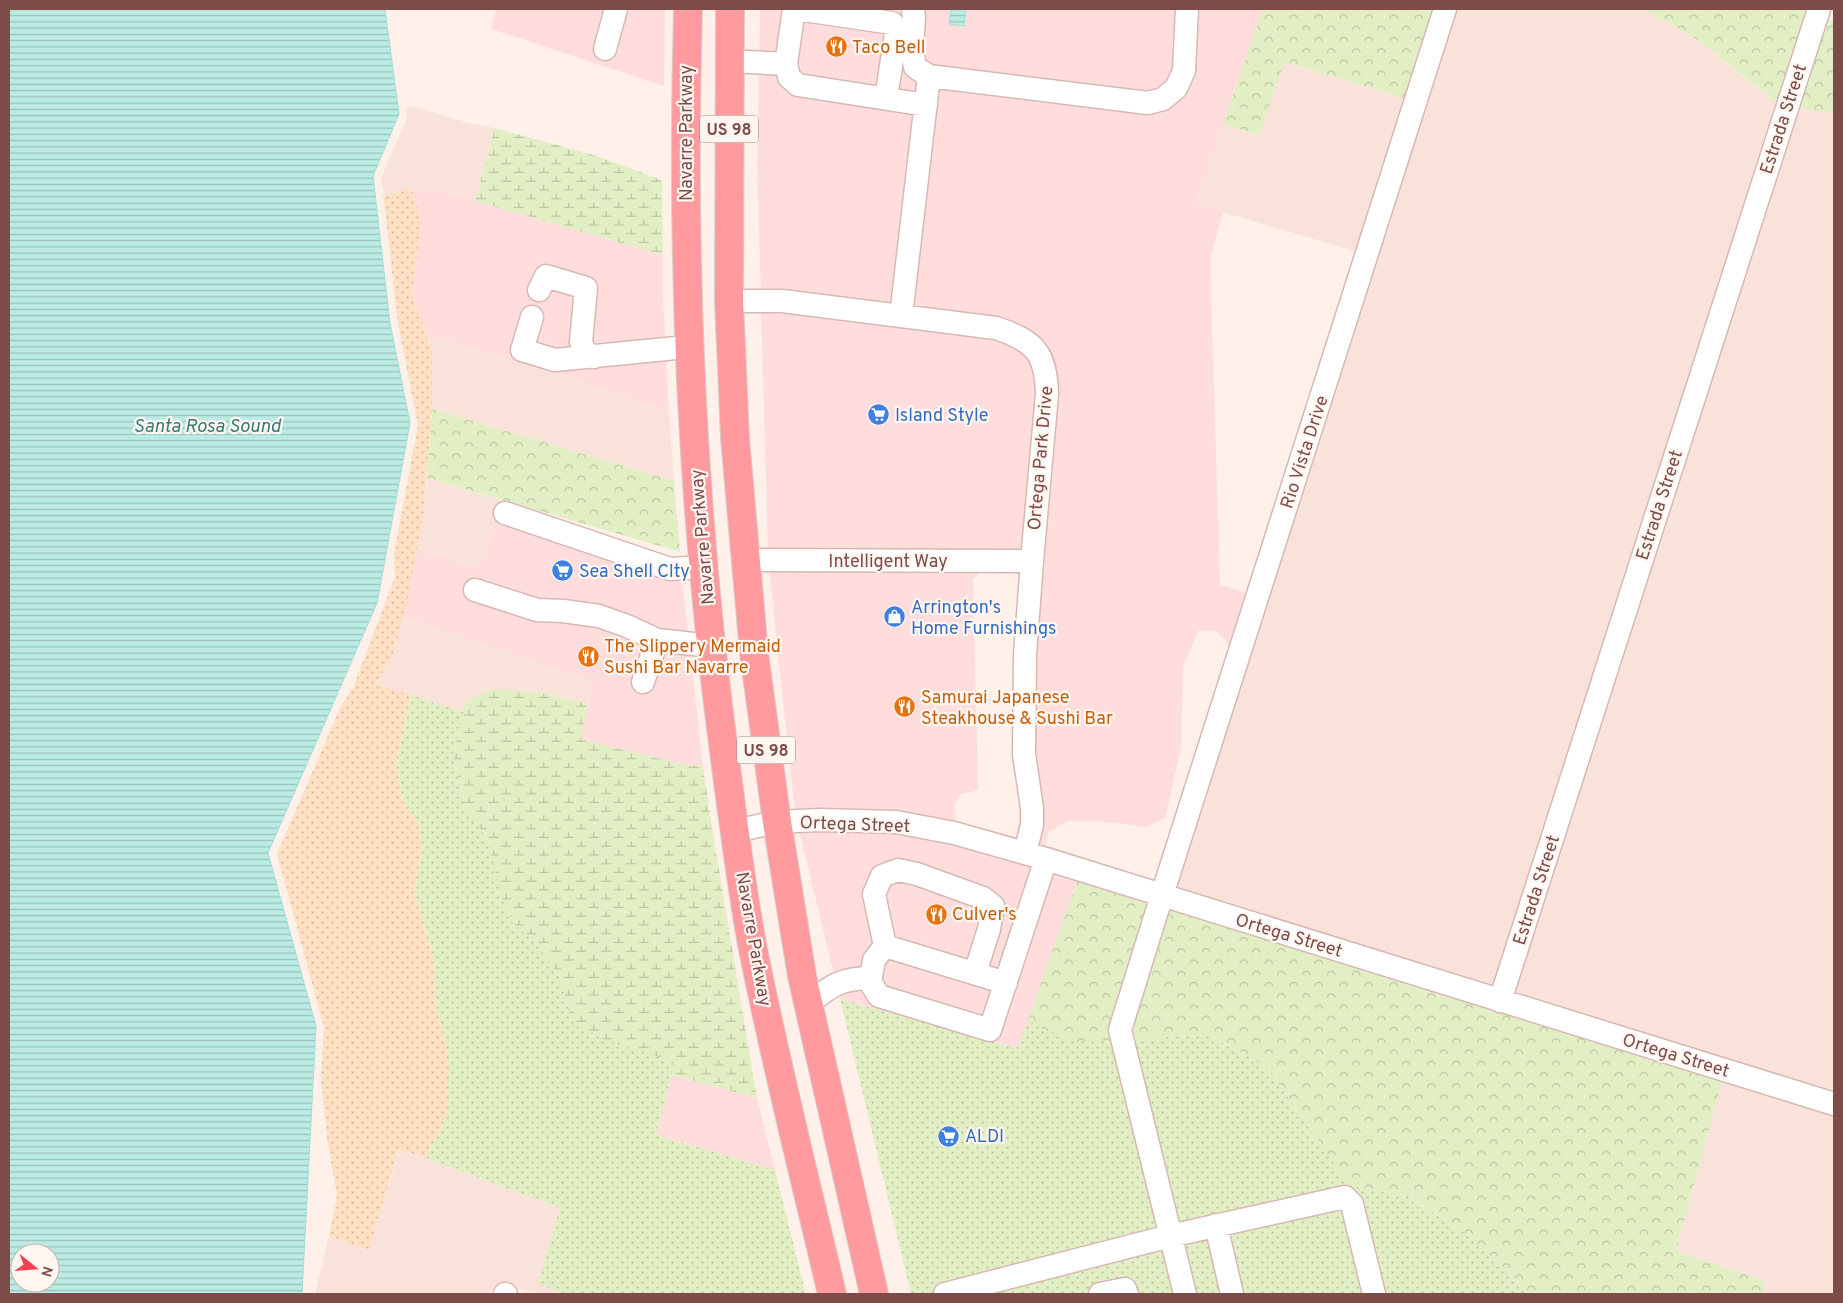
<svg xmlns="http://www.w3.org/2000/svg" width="1843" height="1303" font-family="Overpass,sans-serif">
  <defs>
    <pattern id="grass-dots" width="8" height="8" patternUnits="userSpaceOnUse" patternTransform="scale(1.25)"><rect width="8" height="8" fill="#e2efc5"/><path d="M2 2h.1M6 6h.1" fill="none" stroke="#bcc4a2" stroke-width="1.8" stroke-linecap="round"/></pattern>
    <pattern id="forest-crowns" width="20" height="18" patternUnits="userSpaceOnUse" patternTransform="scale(1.25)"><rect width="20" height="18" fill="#e2efc5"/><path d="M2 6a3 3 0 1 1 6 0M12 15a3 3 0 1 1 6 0" fill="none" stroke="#bcc4a2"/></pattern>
    <pattern id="wetland-marsh" width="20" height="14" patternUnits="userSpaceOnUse" patternTransform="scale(1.25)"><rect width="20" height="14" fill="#e2efc5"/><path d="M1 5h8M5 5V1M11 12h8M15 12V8" fill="none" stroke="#bcc4a2"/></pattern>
    <pattern id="sand-dots" width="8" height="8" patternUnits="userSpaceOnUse" patternTransform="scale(1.25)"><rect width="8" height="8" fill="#ffe0c3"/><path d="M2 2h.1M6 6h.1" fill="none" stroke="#d4b8a0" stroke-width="1.8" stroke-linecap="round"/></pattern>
    <pattern id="water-rules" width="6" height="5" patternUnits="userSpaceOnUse" patternTransform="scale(1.25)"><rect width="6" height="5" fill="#baece4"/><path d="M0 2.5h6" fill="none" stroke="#9cc1bb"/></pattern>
  </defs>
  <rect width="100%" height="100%" fill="#fff0e9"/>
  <path fill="#f9e2da" d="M1456,9H1643L1692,36L1741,75L1774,100L1779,101L1494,990L1174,890Z
    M1284,62L1406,99L1357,252L1196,204L1223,124L1259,135Z
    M406,106L419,108L468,123L495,128L475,201L458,196L411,188L385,196L381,178L407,118Z
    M1798,107L1819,112L1834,111V1083L1831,1094L1512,995Z
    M427,335L533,364L669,412L674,481L432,409V350Z
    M427,478L501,500L493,517L495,518L479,568L417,551L423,518Z
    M404,617L593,681L588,704L541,693L466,702L464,712L376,684L393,655Z
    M1723,1078L1834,1113V1294H1761L1765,1280L1676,1251Z
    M400,1149L560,1208L539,1284L566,1294H542L506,1286L492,1290L489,1294H315L329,1236L369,1250Z"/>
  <path fill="#fdd" d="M496,9H665L664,86L491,29Z
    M760,9H1263L1196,203L1223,212L1210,258L1220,585L1248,593L1231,648L1217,631H1198L1183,667L1181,748L1165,818L1147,827L1098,821H1068L1048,833L1046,845L1156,881L1155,884L1036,847L1033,754L1035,657L1057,394L1033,336L761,293L757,170Z
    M411,188L458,196L663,255V296L669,412L533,364L427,335L412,294L422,222Z
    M761,310L1008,341L1033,361L1037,393L1023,553L768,552Z
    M495,518L667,577H682L703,767L672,763L581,739L593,681L404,617L417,551L479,568Z
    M769,569L981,571L973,579L978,790L961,794L954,805L957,824L1018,838L1017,842L795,813Z
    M799,830H896L1022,861L1162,907L1077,883L1018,1049L840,999Z
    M672,1075L757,1098L775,1170L656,1135Z"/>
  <path fill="url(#grass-dots)" d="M411,695L464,712L453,755L466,809L488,840L513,923L539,947L560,977L572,1021L674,1061L672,1075L656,1135L775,1170L806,1294H566L538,1284L560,1208L425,1158L447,1116L446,1045L436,1009L433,956L414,891L422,853L419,824L402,800L396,764Z
    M840,999L1017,1048L1028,1020L1041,1028L1144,1039L1205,1033L1267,1067L1349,1185L1407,1196L1465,1233L1514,1277L1526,1294H911Z"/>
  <path fill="url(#forest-crowns)" d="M1263,9H1435L1406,99L1285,62L1259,135L1223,124Z
    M1643,9H1807L1808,10L1779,101L1774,100L1692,36Z
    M1826,19L1834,21V111L1819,112L1798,107Z
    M432,409L674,481L680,552L427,478Z
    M1077,882L1302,947L1723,1078L1676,1251L1765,1280L1761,1294H1526L1514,1277L1465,1233L1408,1196L1349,1185L1267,1067L1205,1033L1144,1039L1075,1042L1041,1028L1028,1020Z"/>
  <path fill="url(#wetland-marsh)" d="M495,128L597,156L662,180L663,255L475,201Z
    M490,689L541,693L588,704L581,739L672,762L703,767L714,840L757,1098L672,1075L673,1061L607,1041L572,1021L560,977L539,947L513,923L500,893L488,840L466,809L453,755L466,702Z"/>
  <path fill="url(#sand-dots)" d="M411,188L422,222L412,294L432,350V412L423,518L406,608L393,655L376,684L411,695L396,764L402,800L419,824L422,853L414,891L433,956L436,1009L446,1045L449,1066L447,1116L425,1158L399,1149L369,1250L329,1236L337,1196L327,1137L321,1080L324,1027L277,854L340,708L353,688L395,577L394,554L418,425L398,323L383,193L385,196Z"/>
  <path fill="url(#water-rules)" stroke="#9fdfd6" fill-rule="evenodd" d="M9,9H385L399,114L373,176L390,323L410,423L377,603L268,853L316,1026L302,1294H9ZM20,1253H50V1283H20Z
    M951,9H966L964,26L949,24Z"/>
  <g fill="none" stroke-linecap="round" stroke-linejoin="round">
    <defs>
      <path id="minor" d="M797,9L892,23L897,28L886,98
        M605,49L616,9
        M729,61L786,64L794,9
        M786,64L789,77L798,85L926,105
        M929,76L1148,103L1163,99L1176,88L1184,71L1187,9
        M539,290L546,276L586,288L581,342L584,351L594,357
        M729,301H782L996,328C1035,341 1046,353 1047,394L1032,561L1025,655L1024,754L1032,808V825L1025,852
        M901,316L929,76L915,67L912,49L914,18L913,9
        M532,317L522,350L555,360L676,348L690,344
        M505,513L670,569L704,567
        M745,560L1032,561
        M475,590L537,610L563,611L599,616L627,626L657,640L711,646
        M643,682L657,640
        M735,831L777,822L820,820L896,822L954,833L1046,859L1834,1104
        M885,946L874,894L882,876L898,870L917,874L983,898L993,906L989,929L975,973
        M1006,983L885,946L874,960L870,982L879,996L990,1030L1046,859
        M1500,1001L1819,9
        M809,1003C831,986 841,978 871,978
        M1216,1225L1232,1294
        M505,1294H506
        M945,1294L1170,1236L1345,1197L1352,1204L1374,1294
        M1100,1294L1125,1289L1127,1294
        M1185,1294L1120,1030L1162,895L1445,9"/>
      <path id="highway" d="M688,9C681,254 691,501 723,744C732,811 740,879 752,944C775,1062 805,1178 832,1294
        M730,9L729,301L735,438L754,653L777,822L802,976L874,1294"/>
    </defs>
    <use href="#minor" stroke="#d7b8b2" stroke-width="25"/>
    <use href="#highway" stroke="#dbcdcc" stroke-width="30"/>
    <use href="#minor" stroke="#fff" stroke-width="22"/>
    <use href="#highway" stroke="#ff9a9e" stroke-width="28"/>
  </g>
  <defs>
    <symbol id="restaurant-disc" viewBox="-11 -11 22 22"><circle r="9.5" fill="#e8710a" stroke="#fff6f2"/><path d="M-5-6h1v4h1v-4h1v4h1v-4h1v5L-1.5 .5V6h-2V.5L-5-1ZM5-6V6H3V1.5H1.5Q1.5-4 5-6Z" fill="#fff"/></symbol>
    <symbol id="supermarket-disc" viewBox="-11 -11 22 22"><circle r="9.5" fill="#3f7fe0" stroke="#fff6f2"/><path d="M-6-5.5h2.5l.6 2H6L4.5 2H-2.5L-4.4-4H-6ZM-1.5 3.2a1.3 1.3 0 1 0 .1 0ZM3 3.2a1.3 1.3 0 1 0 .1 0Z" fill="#fff"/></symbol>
    <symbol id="shop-disc" viewBox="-11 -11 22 22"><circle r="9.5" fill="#3f7fe0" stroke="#fff6f2"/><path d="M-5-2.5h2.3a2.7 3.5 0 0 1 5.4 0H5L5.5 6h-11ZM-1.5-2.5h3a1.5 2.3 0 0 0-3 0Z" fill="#fff"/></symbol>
  </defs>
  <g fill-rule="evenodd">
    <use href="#restaurant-disc" x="824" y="34" width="25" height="25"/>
    <use href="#supermarket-disc" x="866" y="402" width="25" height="25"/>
    <use href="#supermarket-disc" x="550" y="558" width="25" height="25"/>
    <use href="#shop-disc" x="882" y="604" width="25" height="25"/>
    <use href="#restaurant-disc" x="576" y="644" width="25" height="25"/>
    <use href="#restaurant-disc" x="892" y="694" width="25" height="25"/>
    <use href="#restaurant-disc" x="924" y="902" width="25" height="25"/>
    <use href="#supermarket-disc" x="936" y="1124" width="25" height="25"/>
  </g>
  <g text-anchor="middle" stroke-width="4.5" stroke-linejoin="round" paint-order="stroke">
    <g fill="#fff6f2" stroke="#a47f7b" stroke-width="1">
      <rect x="700" y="115.5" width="58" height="27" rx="4"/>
      <rect x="737" y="736.5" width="58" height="27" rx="4"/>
    </g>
    <g font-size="16" font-weight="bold" fill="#7d4c48">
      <text x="729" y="135">US 98</text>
      <text x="766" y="756">US 98</text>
    </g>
    <g font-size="18" fill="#c56008" stroke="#fff6f2" text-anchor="start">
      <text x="852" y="53">Taco Bell</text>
      <text x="604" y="652">The Slippery Mermaid<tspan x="604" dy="21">Sushi Bar Navarre</tspan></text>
      <text x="921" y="703">Samurai Japanese<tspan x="921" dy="21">Steakhouse &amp; Sushi Bar</tspan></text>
      <text x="952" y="920">Culver's</text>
    </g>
    <g font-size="18" fill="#7d4c48" stroke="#fff6f2">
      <text transform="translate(1783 119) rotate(-72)" y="6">Estrada Street</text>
      <text transform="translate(686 133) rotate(-90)" y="6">Navarre Parkway</text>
      <text transform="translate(1304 452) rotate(-72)" y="6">Rio Vista Drive</text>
      <text transform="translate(1040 458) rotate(-85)" y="6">Ortega Park Drive</text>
      <text transform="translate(1659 505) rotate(-72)" y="6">Estrada Street</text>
      <text transform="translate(702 537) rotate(-95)" y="6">Navarre Parkway</text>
      <text x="888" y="567">Intelligent Way</text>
      <text transform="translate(855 824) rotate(2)" y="6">Ortega Street</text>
      <text transform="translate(1536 890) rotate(-72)" y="6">Estrada Street</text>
      <text transform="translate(1289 935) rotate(17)" y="6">Ortega Street</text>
      <text transform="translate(754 939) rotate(80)" y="6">Navarre Parkway</text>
      <text transform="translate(1676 1055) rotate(17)" y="6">Ortega Street</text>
    </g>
    <g font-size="18" fill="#366cbe" stroke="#fff6f2" text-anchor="start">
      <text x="895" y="421">Island Style</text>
      <text x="579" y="577">Sea Shell CIty</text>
      <text x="911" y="613">Arrington's<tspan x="911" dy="21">Home Furnishings</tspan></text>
      <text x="965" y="1142">ALDI</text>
    </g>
    <g font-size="19" font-style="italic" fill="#377c73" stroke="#fff6f2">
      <text x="207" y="432">Santa Rosa Sound</text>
    </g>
  </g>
  <rect width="1843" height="1303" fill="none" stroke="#7d4c48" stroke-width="20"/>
  <g transform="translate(35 1268) rotate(107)"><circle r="24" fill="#fff6f2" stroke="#cbb2ae"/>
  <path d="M0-4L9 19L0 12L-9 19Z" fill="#f5424f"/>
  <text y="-8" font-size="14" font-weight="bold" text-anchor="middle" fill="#7d4c48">N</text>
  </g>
</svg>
